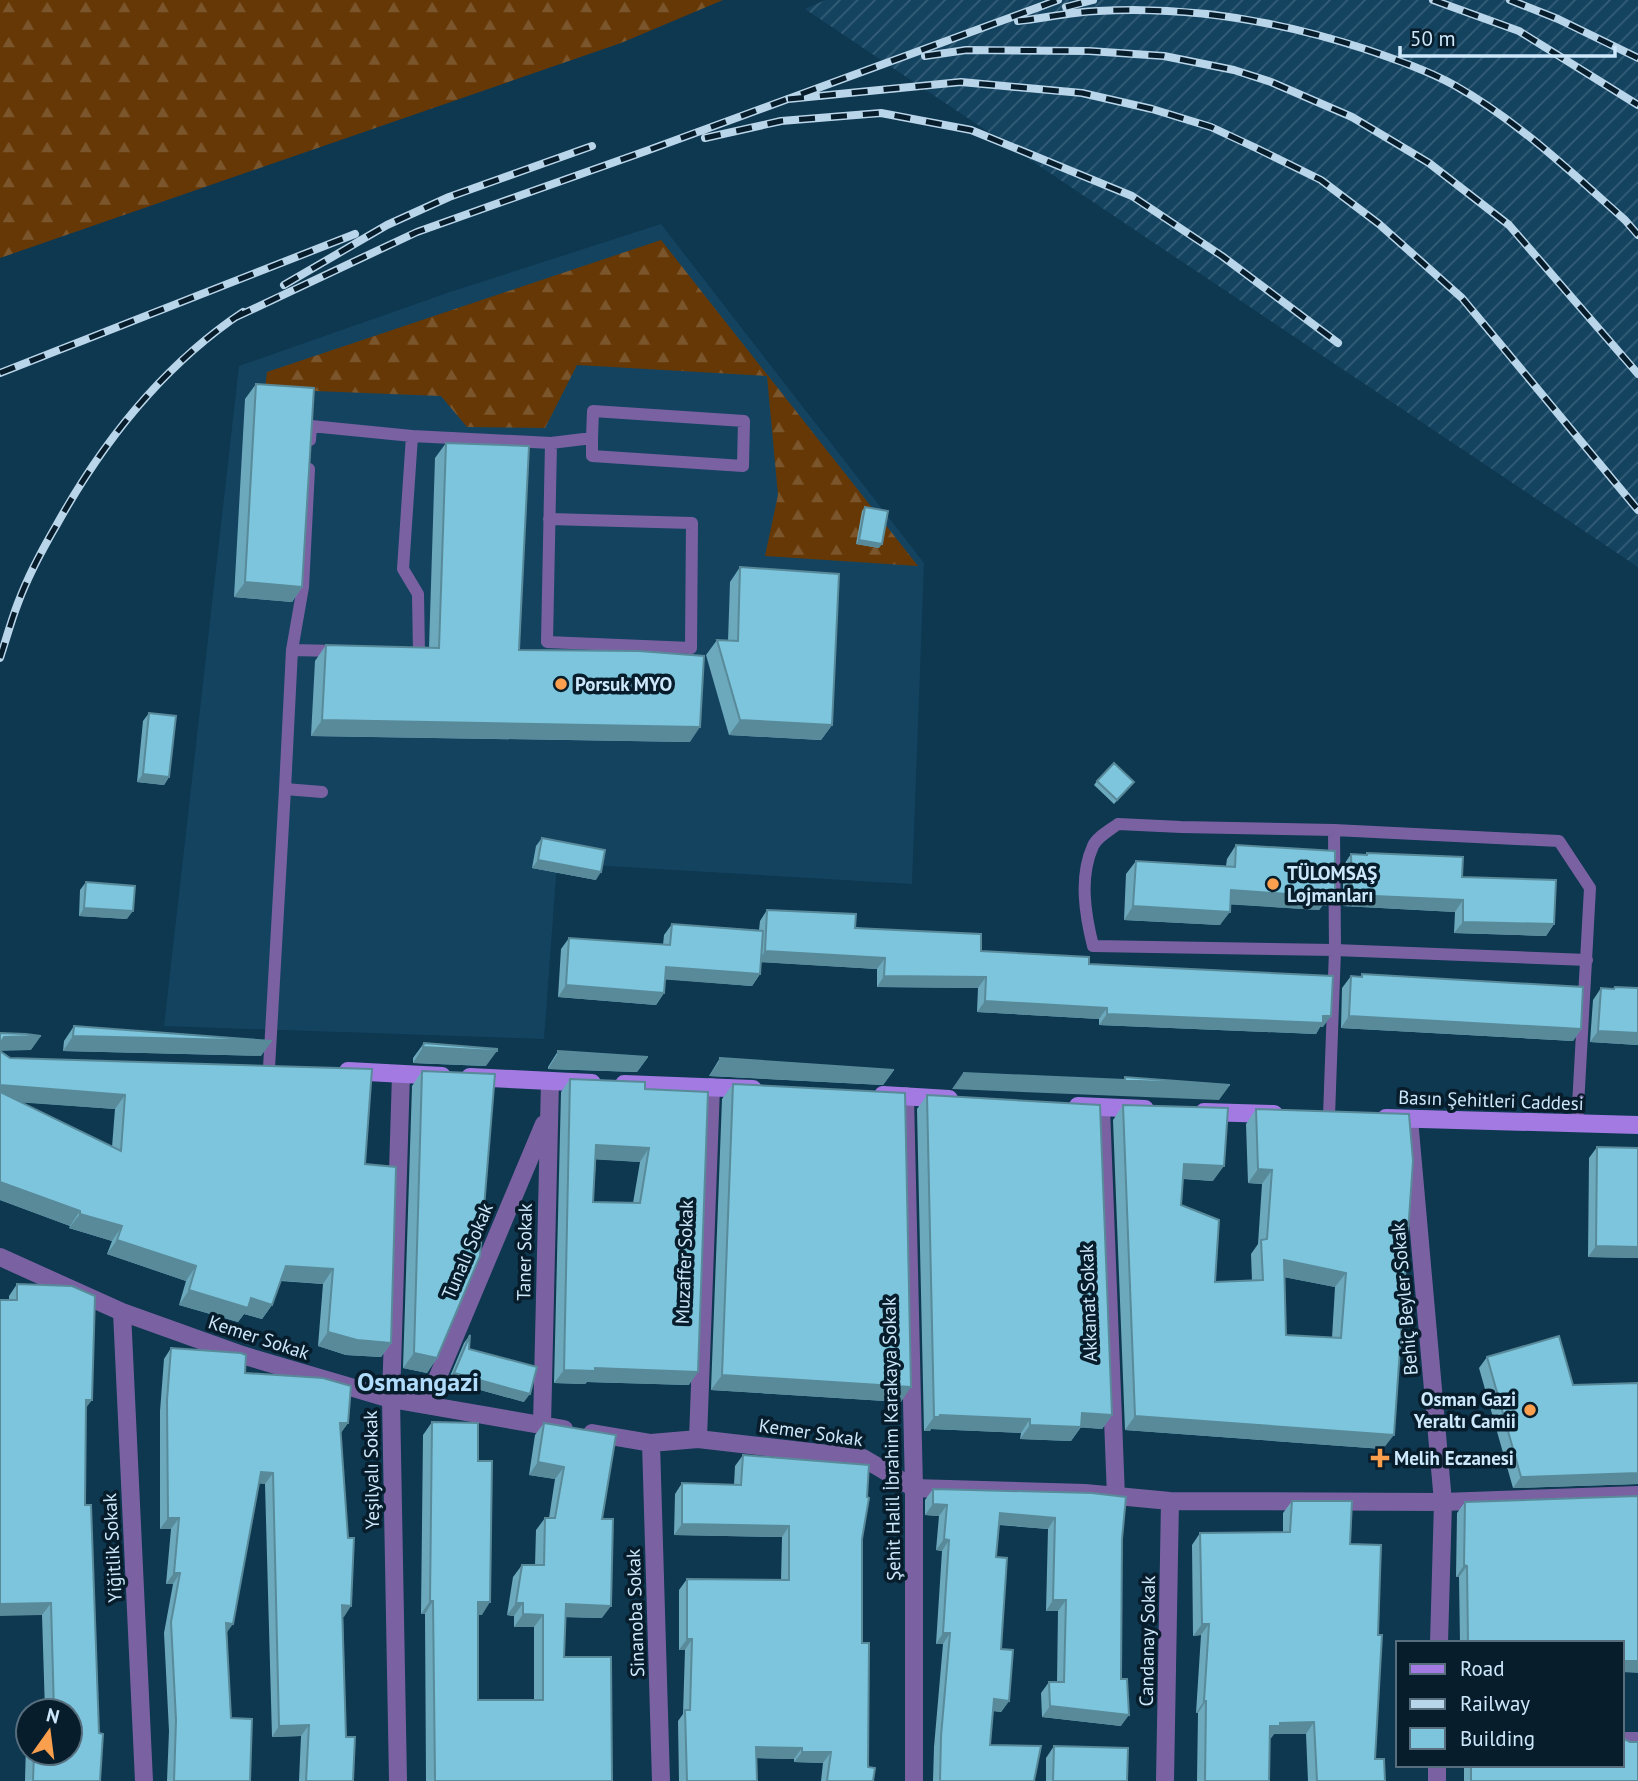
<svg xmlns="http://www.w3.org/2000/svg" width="1638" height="1781" font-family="'PT Sans',sans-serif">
  <defs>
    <pattern id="industrial-furrows" width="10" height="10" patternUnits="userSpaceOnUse" patternTransform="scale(1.75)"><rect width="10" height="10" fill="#144360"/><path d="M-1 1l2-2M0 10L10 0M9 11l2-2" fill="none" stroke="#355e78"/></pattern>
    <pattern id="forest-firs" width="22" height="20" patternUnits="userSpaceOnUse" patternTransform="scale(1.75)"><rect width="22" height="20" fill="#663806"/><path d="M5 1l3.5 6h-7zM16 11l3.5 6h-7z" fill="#7b552b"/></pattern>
  </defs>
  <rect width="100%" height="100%" fill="#0e3750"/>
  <path fill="#144360" d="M661,224L924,563L912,884L557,863L544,1039L164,1026L239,366L450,292Z"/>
  <path fill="url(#industrial-furrows)" d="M825,0H1638V567L805,9Z"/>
  <path fill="url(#forest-firs)" d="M0,0H723L621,43L0,258Z
    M661,240L918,566L765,556L778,495L767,376L577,365L545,428L467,427L441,396L265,389L267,372Z"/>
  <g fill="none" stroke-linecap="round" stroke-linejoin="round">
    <path stroke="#7a62a2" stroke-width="12" d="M310,440L311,426L412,436
      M551,443L592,438L593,411L744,421L743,466L592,456V438
      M292,650L336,651
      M410,653H419L418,594L403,569L412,436L551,443L547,642L691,648L692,523L549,519
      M285,789L292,650L303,587L309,469
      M1334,830L1181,827L1118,824C1110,830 1097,837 1093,846C1079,877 1085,914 1093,946L1335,950L1587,960
      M269,1068L285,789L322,792
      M1329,1116L1335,950L1334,830L1559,841L1590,888L1577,1124"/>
    <path stroke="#7a62a2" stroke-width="18" d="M905,1096L914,1488V1781
      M1101,1108L1116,1497
      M1409,1119L1443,1502L1439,1643
      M0,1257L122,1312L242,1355L391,1399L564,1429
      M122,1312L144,1781
      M426,1405L544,1124
      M542,1425L550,1081
      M592,1433L651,1443L698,1439L863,1458L914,1488L1085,1493L1170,1501L1443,1502L1638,1495
      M698,1439L711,1087
      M651,1443L661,1781
      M1622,1741H1638
      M1437,1765V1781
      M398,1781L391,1399L401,1074
      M1165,1781L1170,1501"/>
    <path stroke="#a27ae1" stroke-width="18" d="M348,1071L442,1076
      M470,1077L592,1083
      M624,1084L753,1089
      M883,1095L949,1099
      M1078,1106L1145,1109
      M1204,1112L1274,1114
      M1386,1118L1638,1125"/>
    <defs>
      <path id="rail" d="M1433,0L1519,31L1638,105
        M1510,0L1558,19L1638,58
        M1066,7L1093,0
        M1018,21C1045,18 1071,12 1098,11C1189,6 1279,21 1365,49C1394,59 1427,70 1454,85C1518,121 1571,172 1625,220L1638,235
        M925,56L966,50L1089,51L1164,56L1234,70L1271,82L1352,117L1429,163L1509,225L1638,374
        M788,99L961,82L1082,93L1152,109L1211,127L1256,148L1321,180L1379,224L1462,298L1638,510
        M705,138L781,121L881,113L971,130L1132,196L1222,256L1338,343
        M284,285L387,225L449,197L592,146
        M236,317L417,232L646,151L1058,0
        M0,373L355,234
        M0,658C6,640 11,621 18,603C28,576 42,550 56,526C102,443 162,366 243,312"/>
    </defs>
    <use href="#rail" stroke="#b9d5e9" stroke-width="8"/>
    <use href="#rail" stroke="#071d2b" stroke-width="5" stroke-dasharray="16" stroke-linecap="butt"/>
  </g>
  <path fill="#6ca9bd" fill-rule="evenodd" d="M256,384L302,587L292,602L234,597L245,399Z
    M446,443L519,650L690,742L311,736L315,661L326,645L429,648L435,458Z
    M865,507L879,548L856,544L862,511Z
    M740,567L832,725L821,740L729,735L706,655L717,640L728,641L730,582Z
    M149,713L169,777L164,785L137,782L143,721Z
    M1097,781L1134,782L1114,804L1094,785Z
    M542,838L596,880L532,868L536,846Z
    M1236,845L1335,892L1326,906L1323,905L1319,910L1230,904L1220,925L1124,920L1126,874L1136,861L1226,866L1227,859Z
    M1367,853L1462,877L1554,924L1546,936L1454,933L1455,912L1343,906V866L1351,854L1365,855Z
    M86,882L127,919L79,916L80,890Z
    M767,910L981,951L1089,964L1323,1027H1320L1316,1034L1099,1025V1019L977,1012L978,988L877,987V969L761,962L760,974L752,986L665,979L664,993L656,1005L558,997L561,949L569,938L663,945L664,935L672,924L759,930L760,921Z
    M1362,974L1581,1029L1573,1041L1341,1028L1342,988L1351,976L1360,977Z
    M1615,987L1638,988V1045L1590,1042L1593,1000L1601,988L1613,989Z
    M74,1026L261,1056L63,1051L64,1041Z
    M424,1043L486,1066L413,1063V1058Z
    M0,1051L10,1058L365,1164L391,1343L381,1357L346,1355L318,1346L323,1284L280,1281L272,1305L262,1319L244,1314L238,1322L179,1305L186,1281L107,1254L112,1241L69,1228L70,1226L0,1200ZM21,1102L115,1109L112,1147Z
    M558,1051L648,1057L637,1072L548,1069V1067Z
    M720,1058L894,1070L883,1085L709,1076Z
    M422,1071L437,1358L427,1373L403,1368L412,1086Z
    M570,1079L645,1089L689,1385L587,1382L585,1384L554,1383L561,1092ZM596,1159L640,1162L633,1203L593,1202Z
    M733,1084L901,1402L711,1390L722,1099Z
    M927,1095L1112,1415L1102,1429L1081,1427L1071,1441L1020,1439L1021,1433L931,1429L930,1431H924L917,1109Z
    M1123,1105L1213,1181L1183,1179L1181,1205L1215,1282L1252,1281L1251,1254L1258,1244L1262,1184L1248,1183L1246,1124L1256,1109L1409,1114L1383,1449L1125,1430L1113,1120ZM1284,1277L1335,1287L1332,1338L1286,1335Z
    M1597,1147L1638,1148V1258L1588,1257L1589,1158Z
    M17,1284L86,1409L85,1505L100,1781H25L26,1743L28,1740V1753H70V1711H45L42,1615L9,1300V1296Z
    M470,1335L469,1349L524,1402L448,1381L464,1343Z
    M171,1348L245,1373L348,1423L340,1434L344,1617L343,1616L346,1737L353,1781H299L301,1736L272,1737L265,1484L259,1483L227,1633L231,1718L250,1781H167L169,1731L164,1633L173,1584H166L171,1529H160V1411L164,1359Z
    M1487,1357L1573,1385L1638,1383V1484L1513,1488L1479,1368Z
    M432,1422L478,1461L482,1615H478V1700H534V1627H514V1616L507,1615L513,1577L522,1565H535L536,1530L545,1518H549L555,1479L529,1475L535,1435L544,1423L602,1519V1618L566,1617L564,1657L612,1781H426L425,1614H421L423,1435Z
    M743,1455L862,1539V1643L868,1767L873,1781H821L823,1763L794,1762V1759L756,1758L757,1781H679L678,1721L683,1714L685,1650H679V1590L687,1579L781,1580L782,1537L674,1535L675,1494L682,1483L734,1485L735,1466Z
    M933,1489L1092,1493L1122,1539L1121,1679V1726L1042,1717L1041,1693L1049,1682H1057L1058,1611H1046L1048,1529L999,1525L996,1557L1001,1649L1009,1701L1001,1712L993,1711L990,1745L1034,1781H933L934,1747L943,1644H936L942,1551L936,1550L939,1516L925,1515V1500Z
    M1292,1501L1350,1544L1378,1635L1375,1759L1385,1781H1308L1306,1734H1274L1271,1738H1270L1269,1781H1197L1198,1713H1196L1201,1635L1193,1636L1192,1545L1200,1533L1283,1532V1513Z
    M1465,1502L1622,1643H1460L1459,1577H1456L1457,1513Z
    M1623,1740L1630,1742L1638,1781H1464V1765H1622Z
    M1054,1746L1127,1781H1046V1758Z"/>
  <path fill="#588a9a" d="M859,540L882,544L879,548L856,544Z
    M245,582L302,587L292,602L234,597Z
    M322,720L700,727L690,742L311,736Z
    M740,720L832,725L821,740L729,735Z
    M143,774L169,777L164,785L137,782Z
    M538,860L601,872L596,880L532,868Z
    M1231,890L1329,892H1335L1326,906L1323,905L1319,910L1222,904Z
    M1352,895L1463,900L1455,912L1343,906Z
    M1133,906L1230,912L1220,925L1124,920Z
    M84,908L133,911L127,919L79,916Z
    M1463,922L1554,924L1546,936L1454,933Z
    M765,951L885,958L877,969L757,962Z
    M666,967L760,974L752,986L658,979Z
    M884,976L986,977L978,988L877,987Z
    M566,985L664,993L656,1005L558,997Z
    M985,1001L1107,1008L1099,1019L977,1012Z
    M1107,1014L1323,1016H1331L1323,1027H1320L1316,1034L1099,1025Z
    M1349,1016L1581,1029L1573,1041L1341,1028Z
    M1598,1031L1638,1033V1045L1590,1042Z
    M41,1036L31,1050L0,1051V1043L4,1037Z
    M73,1036L272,1041L261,1056L63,1051Z
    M423,1047L497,1051L486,1066L413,1063Z
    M558,1053L648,1057L637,1072L548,1069Z
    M720,1060L894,1070L883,1085L709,1076Z
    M963,1073L1230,1085L1219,1100L952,1089Z
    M0,1085L125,1095L115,1109L0,1101Z
    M596,1145L649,1148L640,1162L587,1159Z
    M1184,1164L1224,1166L1213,1181L1174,1178Z
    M1258,1169L1272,1170L1262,1184L1248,1183Z
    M0,1182L80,1211L70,1226L0,1200Z
    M80,1214L122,1226L112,1241L69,1228Z
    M117,1240L196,1266L186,1281L107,1254Z
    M1596,1246L1638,1247V1258L1588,1257Z
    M1284,1260L1346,1273L1335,1287L1273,1275Z
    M286,1266L333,1269L323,1284L275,1280Z
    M189,1290L251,1298L272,1305L262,1319L244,1314L238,1322L179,1305Z
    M328,1332L391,1343L381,1357L346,1355L318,1346Z
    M414,1353L437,1358L427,1373L403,1368Z
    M595,1368L698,1372L689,1385L587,1382L585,1384L554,1383L564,1370Z
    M454,1373L530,1394L524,1402L448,1381Z
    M722,1375L911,1387L901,1402L711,1390Z
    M86,1400H92L83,1412Z
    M1082,1413L1112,1415L1102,1429L1072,1427Z
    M940,1415L1030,1419L1021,1433L931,1429L930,1431H924L934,1417Z
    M1135,1416L1394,1435L1383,1449L1125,1430Z
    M340,1423H348L340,1434Z
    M1030,1425L1081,1427L1071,1441L1020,1439Z
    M538,1462L564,1467L555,1479L529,1475Z
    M261,1472L273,1473L265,1484L253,1483Z
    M1638,1473V1484L1513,1488L1521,1477Z
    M933,1504L947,1505L939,1516L925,1515Z
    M1000,1513L1055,1518L1048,1529L992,1524Z
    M168,1518H179L171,1529H160Z
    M682,1524L789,1526L782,1537L674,1535Z
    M944,1539L949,1540L942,1551L936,1550Z
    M1464,1565L1467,1566L1459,1577H1456Z
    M174,1573H180L173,1584H166Z
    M1053,1600H1066L1058,1611H1046Z
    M430,1601H433L425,1614H421Z
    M478,1602H490L482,1615H469Z
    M51,1603L42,1615L0,1616V1604Z
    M516,1603H523L514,1616L507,1615Z
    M566,1604L611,1606L602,1618L557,1617Z
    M342,1605L351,1606L344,1617L335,1616Z
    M523,1614L543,1615L534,1627H514Z
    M226,1623L233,1624L225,1635Z
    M1202,1624H1209L1201,1635L1193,1636Z
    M943,1633H950L943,1644H936Z
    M687,1639H692L685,1650H679Z
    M1622,1661H1638V1673L1622,1672Z
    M994,1699L1009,1701L1001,1712L986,1710Z
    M1204,1701H1206L1198,1713H1196Z
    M1050,1706L1129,1715L1121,1726L1042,1717Z
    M1314,1722L1306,1734H1274L1271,1738L1262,1737L1270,1726L1280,1723Z
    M309,1725L301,1736L272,1737L279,1726Z
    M756,1747L802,1748L794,1759L748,1758Z
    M802,1752H831L823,1763L794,1762Z"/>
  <path fill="#7dc5dc" stroke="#588a9a" stroke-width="2" fill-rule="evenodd" d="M256,384L314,388L302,587L245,582Z
    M446,443L529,446L519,650L639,651L704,656L700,727L322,720L326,645L439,648Z
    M865,507L888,511L882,544L859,540Z
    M740,567L839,574L832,725L740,720L717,640L738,641Z
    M149,713L176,716L169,777L143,774Z
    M1114,763L1134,782L1117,800L1097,781Z
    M542,838L605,850L601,872L538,860Z
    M1236,845L1335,851V892H1329V897L1231,890L1230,912L1133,906L1136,861L1235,867Z
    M1367,853L1463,857L1462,877L1556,880L1554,924L1463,922V900L1352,895L1351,854L1367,855Z
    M86,882L135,886L133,911L84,908Z
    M767,910L856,914L855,928L981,934V951L1089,957V964L1333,976L1331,1016H1323V1023L1107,1014V1008L985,1001L986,977L884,976L885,958L765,951Z
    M672,924L763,931L760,974L666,967L664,993L566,985L569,938L670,945Z
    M1362,974L1583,987L1581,1029L1349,1016L1351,976L1362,977Z
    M1615,987L1638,988V1033L1598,1031L1601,988L1614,989Z
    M74,1026L272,1041L73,1036Z
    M0,1033L26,1034L41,1036L4,1037L0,1044Z
    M424,1043L497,1049V1051L423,1047Z
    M0,1051L10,1058L372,1069L365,1164L396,1167L391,1343L357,1340L328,1332L333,1269L286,1266L272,1305L251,1298L248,1308L189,1290L196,1266L117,1240L122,1226L80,1214V1211L0,1182V1092L121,1151L125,1095L0,1085Z
    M558,1051L648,1057L558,1053Z
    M720,1058L894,1070L720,1060Z
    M422,1071L495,1074L480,1256L437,1358L414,1353Z
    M963,1073L1125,1080V1077L1230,1085Z
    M570,1079L645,1082V1089L708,1092L698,1372L595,1368V1371L564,1370ZM596,1145L649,1148L640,1203L593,1202Z
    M733,1084L905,1093L911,1387L722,1375Z
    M927,1095L1100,1105L1112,1415L1082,1413L1081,1427L1030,1425V1419L940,1415L939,1417H934Z
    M1123,1105L1228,1108L1224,1166L1184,1164L1181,1205L1219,1220L1215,1282L1263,1280L1261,1240L1267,1239L1272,1170L1258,1169L1256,1109L1409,1114L1413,1161L1394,1435L1135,1416ZM1284,1260L1346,1273L1341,1338L1286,1335Z
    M1597,1147L1638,1148V1247L1596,1246Z
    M17,1284L72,1286L95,1296L92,1400H86L85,1505H91L99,1733L103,1734L100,1781H33L34,1753H70V1711H54L51,1603L0,1604V1300H17Z
    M470,1335L469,1349L537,1367L530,1394L454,1373Z
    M1559,1336L1573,1385L1638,1383V1473L1521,1477L1487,1357Z
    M171,1348L241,1353L246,1355L245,1373L323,1378L351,1386L348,1423H340L348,1538H354L351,1606L342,1605L346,1737H355L353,1781H306L309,1725L279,1726L273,1473L261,1472L233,1624L226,1623L231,1718L252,1719L250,1781H174L176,1720L171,1622L180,1573H174L179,1518H168L167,1400Z
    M432,1422L478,1423V1461H492L490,1602H478V1700H543V1615L523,1614V1603H516L522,1565H544L545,1518H555L564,1467L538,1462L544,1423L616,1435L602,1519H613L611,1606L566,1604L564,1657H611L612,1781H435L433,1601H430Z
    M743,1455L869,1465L867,1497L869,1498L862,1539V1643H869L868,1767L875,1768L873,1781H827L831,1752H802V1748L756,1747L757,1781H687L685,1710H690L692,1639H687V1579L789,1580V1526L682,1524V1483L741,1485Z
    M933,1489L1092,1493L1126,1497L1122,1539L1121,1679H1127L1129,1715L1050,1706L1049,1682H1064L1066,1600H1053L1055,1518L1000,1513L996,1557L1007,1558L1001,1649L1013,1650L1009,1701L994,1699L990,1745L1041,1746L1034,1781H940L941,1736L950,1633H943L949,1540L944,1539L947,1505L933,1504Z
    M1638,1496V1661H1622V1643H1468L1467,1566L1464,1565L1465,1502Z
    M1292,1501H1352L1350,1544L1381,1545L1378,1635H1382L1375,1759H1384L1385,1781H1317L1314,1722L1280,1723V1726H1270L1269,1781H1205L1206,1701H1204L1209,1624H1202L1200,1533L1290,1532Z
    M1622,1738L1630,1742H1638V1781H1471V1765H1622Z
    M1054,1746L1128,1748L1127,1781H1053Z"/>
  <g fill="#f99f4d" stroke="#071d2b" stroke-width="2.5">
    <circle cx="561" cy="684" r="7"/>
    <circle cx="1273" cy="884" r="7"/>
    <circle cx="1530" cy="1410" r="7"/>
    <path d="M1376.5 1447.5h7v7h7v7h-7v7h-7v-7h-7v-7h7z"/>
  </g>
  <g text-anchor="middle" stroke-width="7" stroke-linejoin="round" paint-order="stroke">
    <g font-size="19" font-weight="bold" fill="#cde7fb" stroke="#071d2b" text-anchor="start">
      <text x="575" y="691">Porsuk MYO</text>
      <text x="1287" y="880">TÜLOMSAŞ<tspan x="1287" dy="22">Lojmanları</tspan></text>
      <text x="1516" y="1406" text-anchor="end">Osman Gazi<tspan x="1516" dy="22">Yeraltı Camii</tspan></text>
      <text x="1394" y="1465">Melih Eczanesi</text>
    </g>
    <g font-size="19" fill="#cde7fb" stroke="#071d2b">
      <text transform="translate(1491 1100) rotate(2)" y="7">Basın Şehitleri Caddesi</text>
      <text transform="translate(467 1251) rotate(-67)" y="7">Tunalı Sokak</text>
      <text transform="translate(524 1252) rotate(-89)" y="7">Taner Sokak</text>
      <text transform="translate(684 1262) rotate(-88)" y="7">Muzaffer Sokak</text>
      <text transform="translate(1404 1299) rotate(-95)" y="7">Behiç Beyler Sokak</text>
      <text transform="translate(1088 1303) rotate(-92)" y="7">Akkanat Sokak</text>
      <text transform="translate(259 1337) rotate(18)" y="7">Kemer Sokak</text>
      <text transform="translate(811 1432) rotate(8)" y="7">Kemer Sokak</text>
      <text transform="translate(891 1439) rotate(-91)" y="7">Şehit Halil İbrahim Karakaya Sokak</text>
      <text transform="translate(371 1470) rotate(-91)" y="7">Yeşilyalı Sokak</text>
      <text transform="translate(112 1548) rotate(-93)" y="7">Yiğitlik Sokak</text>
      <text transform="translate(635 1613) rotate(-92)" y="7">Sinanoba Sokak</text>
      <text transform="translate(1147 1641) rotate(-89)" y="7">Candanay Sokak</text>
    </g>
    <g font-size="26" font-weight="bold" fill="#b1dcfb" stroke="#071d2b">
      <text x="418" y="1391">Osmangazi</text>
    </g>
  </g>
  <rect x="1396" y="1641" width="228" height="126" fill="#071d2b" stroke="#566e7e" stroke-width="2"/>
  <rect x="1410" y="1664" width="35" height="10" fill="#a27ae1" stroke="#566e7e" stroke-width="2"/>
  <text x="1460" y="1676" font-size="21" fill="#cde7fb">Road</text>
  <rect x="1410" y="1699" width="35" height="10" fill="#b9d5e9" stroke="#566e7e" stroke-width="2"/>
  <text x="1460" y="1711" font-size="21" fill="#cde7fb">Railway</text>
  <rect x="1410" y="1728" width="35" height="21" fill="#7dc5dc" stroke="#566e7e" stroke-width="2"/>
  <text x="1460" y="1746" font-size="21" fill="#cde7fb">Building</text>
  <g transform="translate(49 1732) rotate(14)"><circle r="33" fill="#071d2b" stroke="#566e7e" stroke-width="2"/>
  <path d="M0-5L12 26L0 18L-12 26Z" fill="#f99f4d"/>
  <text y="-10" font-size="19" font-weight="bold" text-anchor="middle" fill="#cde7fb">N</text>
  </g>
  <path d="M1400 46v10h215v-10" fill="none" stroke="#cde7fb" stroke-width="3.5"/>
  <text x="1410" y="46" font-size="21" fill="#cde7fb" stroke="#071d2b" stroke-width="5" paint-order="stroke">50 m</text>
</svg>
